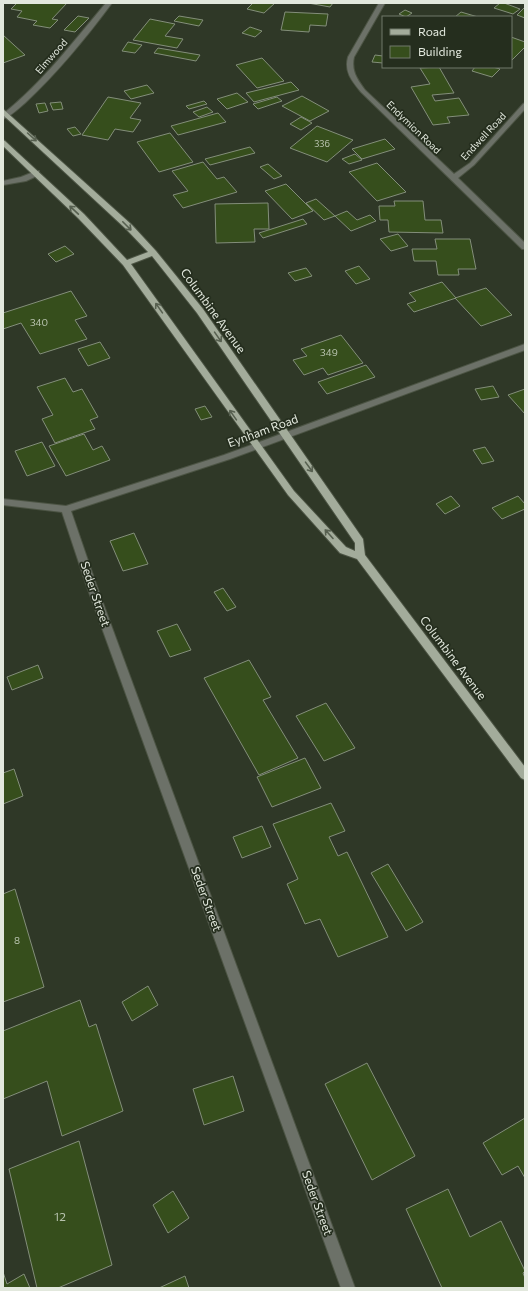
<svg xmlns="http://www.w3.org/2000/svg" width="528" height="1291" font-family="Commissioner,sans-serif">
  <rect width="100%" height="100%" fill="#2f3827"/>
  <path fill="#364e1c" stroke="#838e7a" d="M17,3H67L52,19L58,20L50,28L33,25L37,21L17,17L22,11L11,9Z
    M253,3H275L264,13L247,9Z
    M308,3H333L330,7Z
    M500,3H504L520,9L513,14L494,8Z
    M525,7V18L517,15Z
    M405,10L412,13L406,17L399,14Z
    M285,12L328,14L326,26L310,25L309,32L281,30Z
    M461,12L478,17H455Z
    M78,16L89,18L75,32L64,30Z
    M179,16L203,20L199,26L174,21Z
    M150,19L175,24L165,36L183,39L177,48L133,40Z
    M250,27L262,31L255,37L242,33Z
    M3,35L25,55L3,63Z
    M511,37L525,42V47L511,61Z
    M128,42L142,45L135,53L122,51Z
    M158,48L200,55L196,61L154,53Z
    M375,55L383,56V63L372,62Z
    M262,58L284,81L257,88L236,65Z
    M439,67L454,93L432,95L435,101L459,98L469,115L447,117L450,123L433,125L411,87L430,84L420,68Z
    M475,67H493L500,69L492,77L472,71Z
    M291,82L299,90L254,102L246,93Z
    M147,85L154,93L131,99L124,91Z
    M237,93L248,102L227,109L217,99Z
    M302,96L329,111L310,121L282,106Z
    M108,97L141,103L130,118L141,120L133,132L115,129L108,140L82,135Z
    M277,97L282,101L258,109L253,104Z
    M204,101L207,104L189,109L186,106Z
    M61,102L63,109L53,110L50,103Z
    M45,103L48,111L39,113L36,104Z
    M207,107L213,112L199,117L193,112Z
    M218,113L226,122L178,135L171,126Z
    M301,117L312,123L301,130L290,124Z
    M317,126L353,140L327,162L290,148Z
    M75,127L81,134L73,136L67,129Z
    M170,133L193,162L159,172L137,142Z
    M385,139L395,149L362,159L352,149Z
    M250,147L255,153L210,165L205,159Z
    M355,154L362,160L349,164L342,159Z
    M203,162L217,179L224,177L237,192L183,208L173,195L188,191L172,171Z
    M377,163L406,192L377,201L349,172Z
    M268,164L282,176L274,179L260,167Z
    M286,184L313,211L292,219L265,191Z
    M316,199L335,216L324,220L306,203Z
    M394,201H423L425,220H441L443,233L389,232L388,220H380L379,206H395Z
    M268,203L269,229H254L255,242L216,243L215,204Z
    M347,211L357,220L370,215L376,221L351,231L335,216Z
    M303,219L307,224L263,238L259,233Z
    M398,234L408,246L391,251L380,239Z
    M435,239H470L476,269H458L459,275H438L436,261H414L412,249H437Z
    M65,246L74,254L56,262L48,254Z
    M359,266L370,279L356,284L345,271Z
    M306,268L312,276L295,281L288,273Z
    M442,282L456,298L414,312L407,304L416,301L409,293Z
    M486,288L512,315L481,326L455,298Z
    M71,291L87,316L75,320L87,339L40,354L21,323L3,329V313Z
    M341,335L363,363L328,375L323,368L304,375L293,360L307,356L301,349Z
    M100,342L110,358L88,366L78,349Z
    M366,365L375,377L327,394L318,382Z
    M65,378L73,392L82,389L98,417L90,420L95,429L55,443L42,419L53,415L37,387Z
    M493,386L499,397L481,400L475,389Z
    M525,389V414L508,395Z
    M205,406L212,417L201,420L195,409Z
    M84,434L93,450L102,446L110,460L66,476L49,446Z
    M42,442L55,466L27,476L15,451Z
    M485,447L494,461L482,464L473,450Z
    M451,496L460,506L445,514L436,504Z
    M518,496L525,504V509L502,519L492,508Z
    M134,533L148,564L123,571L110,541Z
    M223,588L236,607L227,611L214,592Z
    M177,624L191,650L170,657L157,631Z
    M249,660L271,697L263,700L298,758L259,775L204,678Z
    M38,665L43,678L12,690L7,677Z
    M326,703L355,748L324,761L296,716Z
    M305,758L321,788L272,807L257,777Z
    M14,769L23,796L3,804V773Z
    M331,803L345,831L329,837L338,856L347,852L388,937L338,957L320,919L305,924L287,884L298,879L273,824Z
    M262,826L271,847L242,858L233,837Z
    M388,864L423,922L406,931L371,873Z
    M15,889L44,987L3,1002V894Z
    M148,986L158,1005L132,1021L122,1002Z
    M80,1000L89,1027L96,1024L123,1111L62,1136L47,1081L3,1099V1031Z
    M367,1063L415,1156L372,1180L325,1084Z
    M233,1076L244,1111L204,1125L193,1089Z
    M525,1118V1178L518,1166L502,1175L483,1143Z
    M79,1141L112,1265L58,1288H37L9,1169Z
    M448,1189L470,1237L501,1221L525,1271L523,1273L525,1278V1288H442L406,1209Z
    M173,1191L189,1218L168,1233L153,1205Z
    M3,1272L7,1284L24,1274L30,1288H3Z
    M185,1276L189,1288H159Z"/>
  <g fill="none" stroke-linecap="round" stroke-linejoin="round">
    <defs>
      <path id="minor" d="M106,3H112C86,38 57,73 25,103C19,108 11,116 3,119V114C43,82 73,42 106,3Z
        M379,3H385L354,57C351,71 357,79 365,90L454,174L470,163L523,104L525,103V109L474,165L458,178L525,243V249H522L361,92C352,81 344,72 348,57Z
        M36,171H39V175L26,181L3,185V181L21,177Z
        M525,344V350L230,459L71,511L96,584L355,1288H341L86,584L62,512L3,505V499L66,506L224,455Z"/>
      <path id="major" d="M3,109L132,225L156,251L203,309L363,539L365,555L525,767V780L521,778L357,559L340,553L288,495L123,265L78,218L3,146V140L5,141L84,214L127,260L148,252L126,229L3,115ZM152,256L197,313L355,543V551L346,547L294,491L131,264Z"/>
    </defs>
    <use href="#minor" stroke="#4c5444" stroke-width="2"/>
    <use href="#major" stroke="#4c5444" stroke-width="2"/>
    <use href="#minor" fill="#6c7168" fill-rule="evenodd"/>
    <use href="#major" fill="#a3ac9b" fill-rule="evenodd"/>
  </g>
  <defs><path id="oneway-shaft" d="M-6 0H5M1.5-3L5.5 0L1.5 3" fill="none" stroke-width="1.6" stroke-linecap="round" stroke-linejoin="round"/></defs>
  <g stroke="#576050">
    <use href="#oneway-shaft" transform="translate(32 137) rotate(42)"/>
    <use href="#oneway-shaft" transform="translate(74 210) rotate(-137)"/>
    <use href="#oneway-shaft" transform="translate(127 226) rotate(45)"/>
    <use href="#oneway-shaft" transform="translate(159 308) rotate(-125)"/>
    <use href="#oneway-shaft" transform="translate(218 337) rotate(55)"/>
    <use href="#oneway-shaft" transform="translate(233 415) rotate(-125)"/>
    <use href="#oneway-shaft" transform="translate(309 467) rotate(54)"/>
    <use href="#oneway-shaft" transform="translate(329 534) rotate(-132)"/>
  </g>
  <g text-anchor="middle" stroke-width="3.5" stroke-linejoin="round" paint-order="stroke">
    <g font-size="9" fill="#b7c2ad">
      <text x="322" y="147">336</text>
    </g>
    <g font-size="10" fill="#e2e8dd" stroke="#252e1e">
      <text transform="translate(51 56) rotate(-49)" y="4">Elmwood</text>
      <text transform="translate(414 127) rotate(44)" y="4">Endymion Road</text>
      <text transform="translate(483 136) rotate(-47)" y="4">Endwell Road</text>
    </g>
    <g font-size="10" fill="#b7c2ad">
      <text x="39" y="326">340</text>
      <text x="329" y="356">349</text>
      <text x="17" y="944">8</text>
    </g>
    <g font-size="12" fill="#e2e8dd" stroke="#252e1e">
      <text transform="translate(213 311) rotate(54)" y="4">Columbine Avenue</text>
      <text transform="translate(263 431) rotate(-20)" y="4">Eynham Road</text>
      <text transform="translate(95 594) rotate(71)" y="4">Seder Street</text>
      <text transform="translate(453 658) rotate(53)" y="4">Columbine Avenue</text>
      <text transform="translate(206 899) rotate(70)" y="4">Seder Street</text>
      <text transform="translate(317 1203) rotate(70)" y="4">Seder Street</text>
    </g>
    <g font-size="12" fill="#b7c2ad">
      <text x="60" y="1221">12</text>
    </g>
  </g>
  <rect width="528" height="1291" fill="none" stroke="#e2e8dd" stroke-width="8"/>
  <rect x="382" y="16" width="130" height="52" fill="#252e1e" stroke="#71786a"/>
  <rect x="390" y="29" width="20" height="6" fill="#a3ac9b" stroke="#71786a"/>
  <text x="418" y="36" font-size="12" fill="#e2e8dd">Road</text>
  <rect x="390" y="46" width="20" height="12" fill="#364e1c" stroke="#71786a"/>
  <text x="418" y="56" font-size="12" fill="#e2e8dd">Building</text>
</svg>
